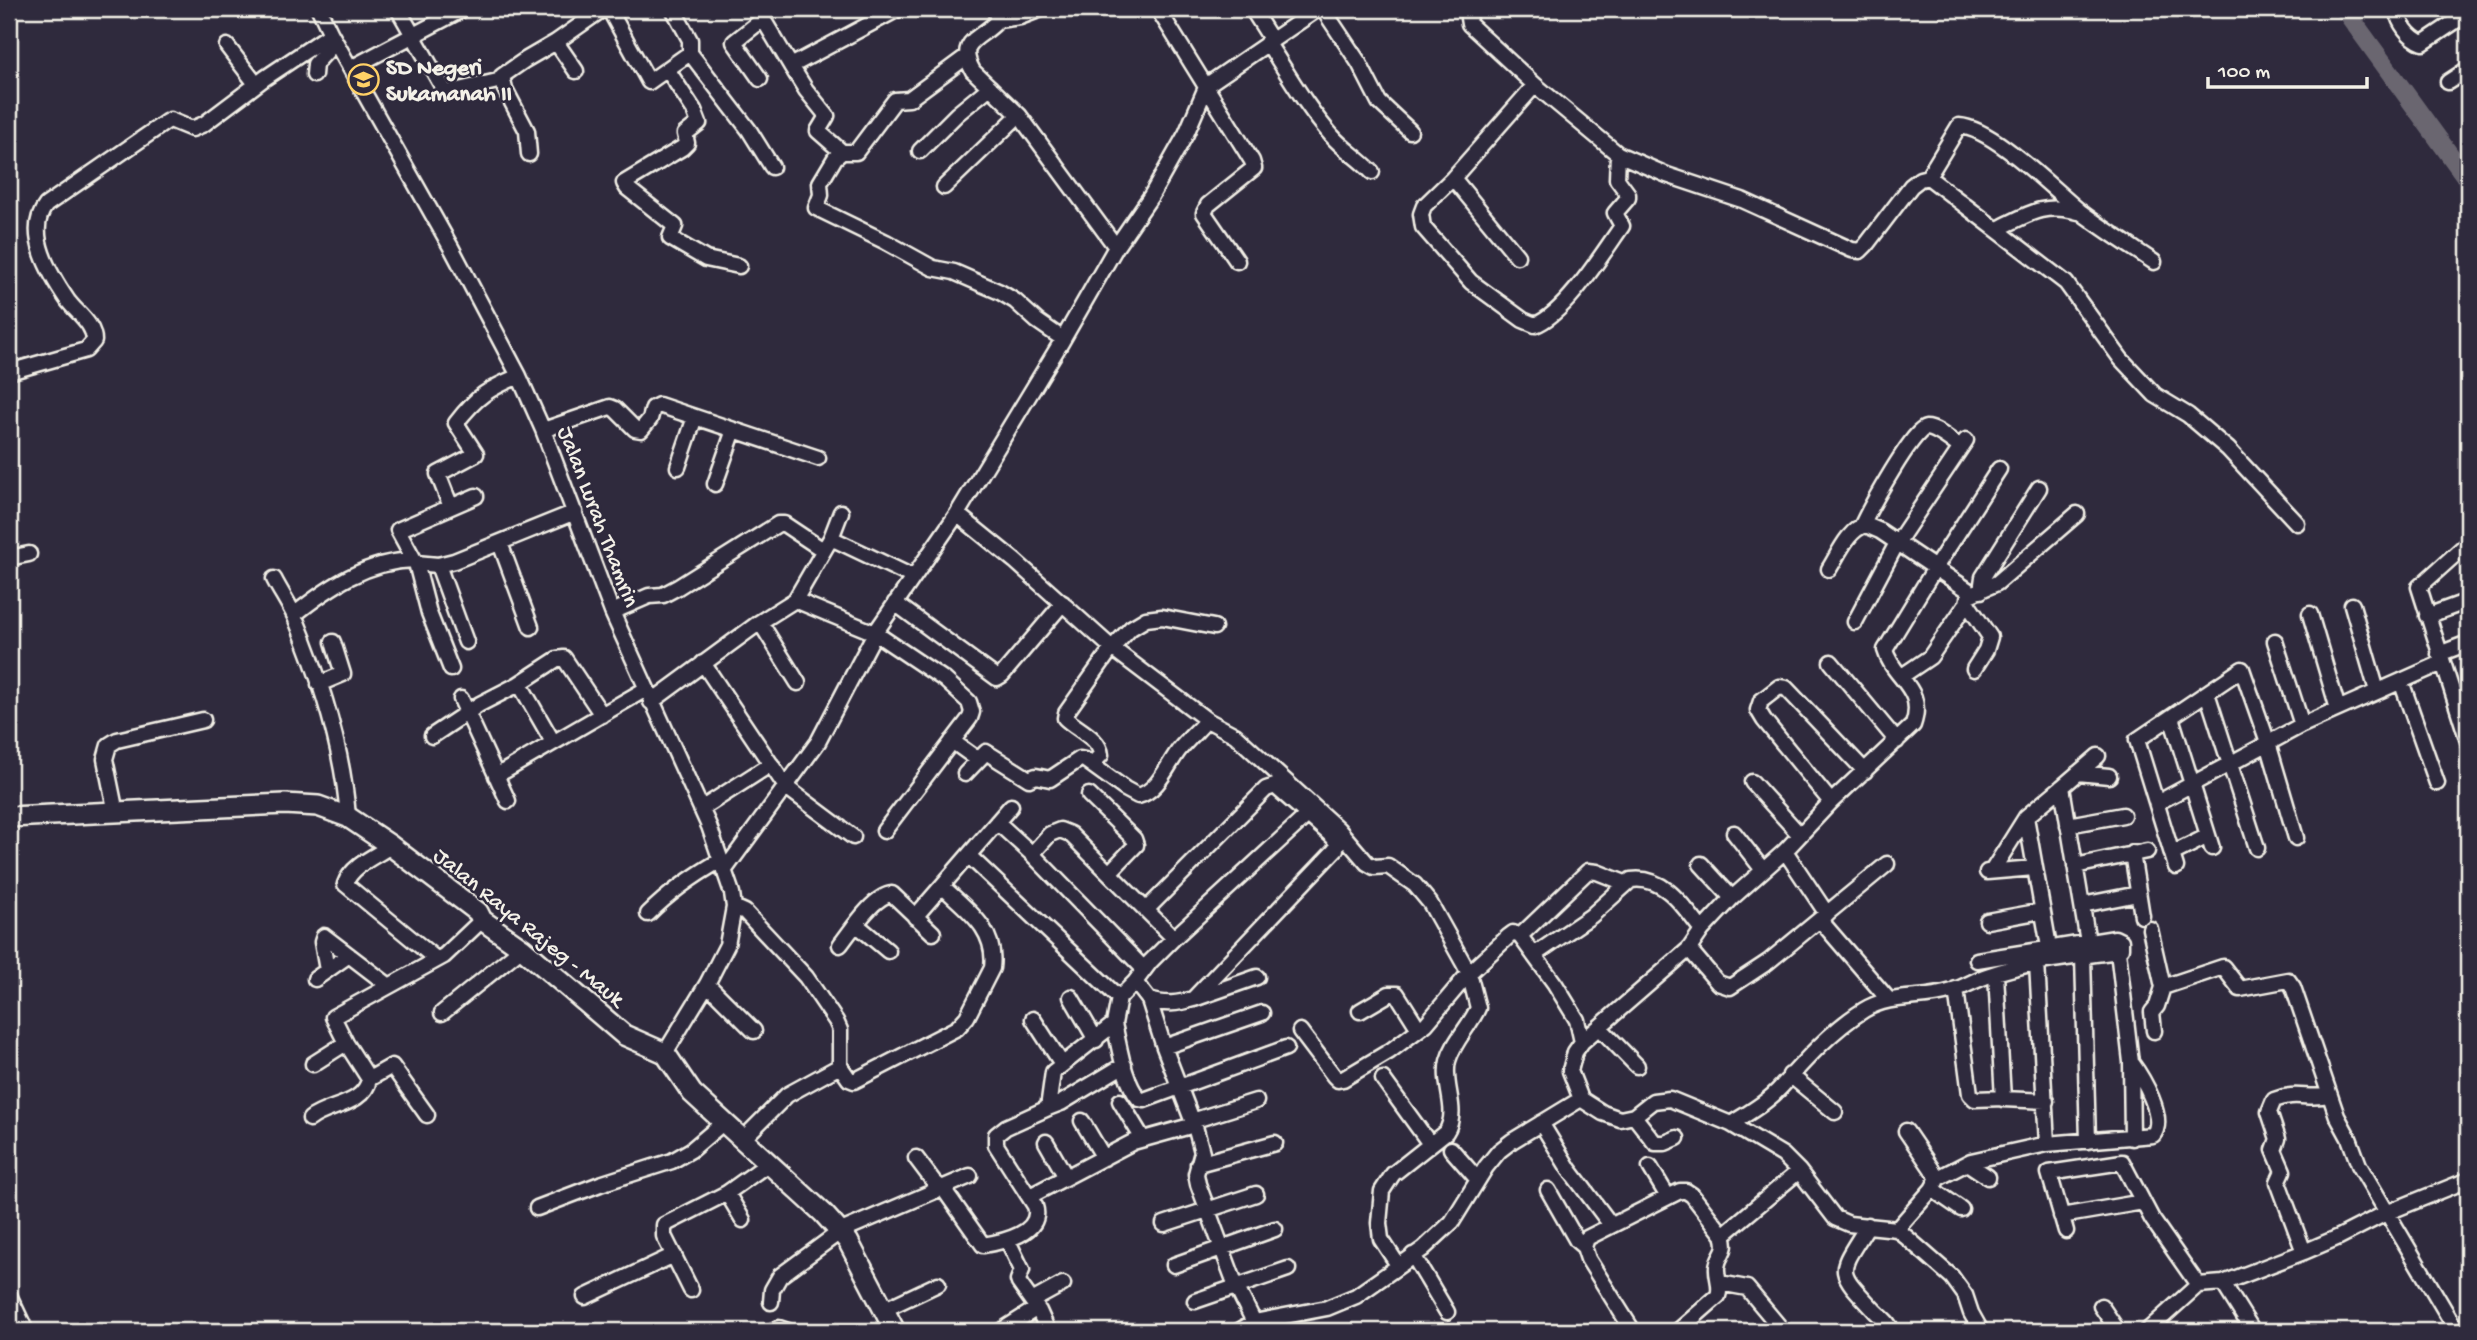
<svg xmlns="http://www.w3.org/2000/svg" width="2477" height="1340" font-family="'Gochi Hand',sans-serif">
  <rect width="100%" height="100%" fill="#2f2a3d"/>
  <filter id="ink" filterUnits="userSpaceOnUse"><feTurbulence type="fractalNoise" baseFrequency=".0143" numOctaves="2"/><feDisplacementMap in="SourceGraphic" scale="14" xChannelSelector="R" yChannelSelector="G"/><feConvolveMatrix kernelMatrix="1 2 1 2 8 2 1 2 1" color-interpolation-filters="sRGB"/></filter>
  <g filter="url(#ink)">
    <g fill="none" stroke-linecap="round" stroke-linejoin="round">
      <path stroke="#6a6670" stroke-width="19" d="M2344,9L2468,180"/>
      <defs>
        <path id="minor" d="M319,9L331,34L452,249L519,376L543,430L612,612L709,826L732,893L734,907L727,945L707,984L665,1053
          M398,9L446,93L502,80
          M609,9L649,82L690,53L749,130L772,167
          M673,9L690,40V53
          M756,9L763,19L734,42L760,79
          M898,9L791,66L806,90L827,116L818,131L842,152L835,158L820,183L821,195L816,208L886,242L933,268L954,272L1000,292L1015,301L1037,321L1063,339
          M995,9L998,20C983,39 955,39 973,71L1019,115L1116,247
          M1158,9L1252,161L1254,168L1208,205L1204,213L1237,261
          M1252,9L1271,39
          M1323,9L1359,63L1379,102L1410,131
          M1473,9L1468,18L1469,24L1535,85L1618,154L1667,175L1742,200L1852,250L1860,251L1866,245L1911,186L1920,179L1928,177L2066,283L2121,359L2155,395L2188,415L2228,449L2297,523
          M2396,9C2399,23 2409,38 2423,43L2468,13
          M763,19L791,66
          M998,20L1020,17L1041,9
          M1267,42C1288,74 1307,108 1332,136C1343,149 1359,158 1372,172
          M227,46L256,84
          M351,68L463,9
          M667,69L694,110L699,123L685,134L687,143L682,148L624,183L627,188L675,226L670,238L706,259L739,266
          M576,71L556,42L603,9
          M314,75L315,64L328,50L325,38L330,35
          M2448,82L2468,69
          M920,151L957,114L990,87
          M842,152H856L895,100L909,99L966,57
          M529,154L527,131L505,89L502,76L525,60L556,42
          M1928,177L1959,126C1994,128 2053,190 2082,213C2105,230 2130,246 2154,262
          M1453,178L1424,206L1421,214L1423,227L1471,282L1523,320L1535,325C1565,314 1603,253 1622,226L1615,213L1628,198V194L1617,179L1618,154
          M944,187L1019,115
          M1998,229C2028,214 2044,202 2078,212
          M1517,256L1453,178L1535,85
          M9,372L86,350L94,341C94,324 78,314 68,301C51,276 24,233 46,205L166,122L170,120L192,129L204,124L265,78L325,38
          M543,430L610,407L615,409L635,429L641,430L650,419L653,408L659,405L818,458
          M678,467L695,417
          M715,484L734,430
          M451,507L438,474L476,454L456,423C477,396 488,389 519,376
          M957,514L1015,561L1112,648L1207,720L1235,735L1338,829L1367,863L1374,867L1388,866L1415,885L1430,903L1469,973L1509,936L1513,933L1520,936L1555,984L1577,1020L1582,1042
          M1862,525C1869,510 1913,429 1926,428C1937,428 1951,441 1960,447
          M831,538L913,577
          M500,543L531,627
          M2468,543L2419,587L2468,741
          M9,558L29,554
          M416,563L438,565L454,561L575,512
          M438,565L466,642
          M1829,569C1838,555 1849,528 1866,525L1880,531L1935,568L1885,650C1893,679 1926,688 1913,725L1831,802L1785,851L1732,898L1702,930L1689,949L1582,1042L1575,1052L1570,1071L1581,1099L1603,1113L1620,1119L1634,1116L1653,1101L1670,1099L1731,1124L1783,1155L1799,1171L1835,1218L1849,1224L1897,1229L1952,1277L1965,1295L1971,1313L1981,1331
          M274,579C280,591 289,604 295,617C321,680 343,748 348,817
          M1981,591L1983,577L2039,488
          M1969,595L1997,583L2077,514
          M795,600L875,633L945,680L969,702L972,712L970,718L884,831
          M895,603L997,678L1002,675L1063,603
          M1967,603L1990,637L1986,650L1974,669
          M2352,605L2377,691
          M612,612L649,596L663,595L678,587L778,524H784L823,550
          M2310,614L2338,709
          M294,615C330,586 367,561 414,560
          M2427,616L2468,601
          M760,622L798,683
          M1855,622L1897,543L1966,440
          M2275,641L2302,725
          M2439,654L2468,643
          M1831,662L1897,741
          M703,663L786,787L853,837
          M451,669L429,613L416,563L398,530L476,496
          M1902,676L1930,657L1967,603L1969,595L1968,590L1935,568L1999,469
          M2401,681L2437,783
          M319,684L343,674L333,642
          M517,685L557,659L564,658L602,715
          M2207,693L2257,848
          M461,699L508,801
          M651,702L760,622L795,600L831,538L841,512
          M2171,717L2212,848
          M432,736L480,704L517,685L522,688L553,742
          M952,741L977,759
          M1092,764L1101,755C1100,738 1076,729 1065,718L1066,713L1112,648L1131,628L1146,619L1162,617L1214,627
          M2078,773L2109,776
          M965,774L986,752L1029,779L1036,776L1050,779L1080,759L1085,760L1125,789L1138,796C1158,791 1167,766 1179,750C1188,739 1198,730 1207,720
          M496,776L646,689
          M1752,782L1799,834
          M1089,795L1134,839L1136,845L1110,872
          M1831,802L1764,720L1758,710L1761,701L1779,687L1786,688L1865,771
          M2157,803L2302,725L2442,663
          M701,809L771,764
          M116,813L105,759L109,745L117,740L203,720
          M2026,817L2051,958
          M997,822L1032,854
          M2068,825L2123,815
          M1734,833L1763,870
          M391,846C376,856 352,865 345,884L436,959
          M1785,851L1827,914
          M2132,853L2142,916
          M2172,854L2208,836
          M969,856L1119,998L1135,982
          M1701,864L1732,898
          M2075,866L2147,851
          M2176,867L2137,740L2242,669L2268,743L2296,838
          M724,871L818,742L875,633L957,514L1062,341L1116,247L1151,196L1186,134L1207,85L1318,9
          M1992,871L2026,817L2062,787
          M1987,872L2034,868
          M2082,905L2138,894
          M734,907L745,912L806,977L836,1021L840,1030V1066L849,1079L854,1081L957,1028L967,1017L992,968C997,929 967,910 942,886
          M1146,910L1266,789L1275,786L1333,837L1337,843L1336,849L1193,999C1177,1004 1166,1005 1149,1000
          M648,914C670,892 693,876 721,860
          M915,917L1011,806
          M1820,920L1888,999
          M1987,921L2042,911
          M857,925L888,951
          M2150,929L2163,987L2223,967L2240,989L2288,980L2293,987L2337,1116L2349,1138L2359,1165L2457,1331
          M1520,936L1588,871L1597,872L1625,883
          M2088,942L2062,787L2098,756
          M840,945C851,931 874,895 892,894L933,933
          M1689,949L1718,983L1730,987L1768,962L1887,864
          M1534,955L1591,916L1631,880C1664,875 1684,907 1702,930
          M2083,956L2088,1141
          M1977,960L2115,938L2121,941V948L2118,951L2131,1062L2132,1138
          M1144,969L1032,854L1050,834L1060,830L1070,834L1174,938
          M327,970L322,942L324,936L388,985
          M1996,974L2003,1099L2046,1101
          M315,979L349,955
          M707,984L754,1031
          M1956,989L1970,1094L1975,1099L2003,1098
          M1071,997L1096,1040
          M1194,999L1257,977
          M1360,1011L1389,994H1397L1419,1029
          M442,1013L522,948
          M1033,1019L1062,1064
          M1114,1024C1120,1048 1123,1079 1139,1099L1144,1100L1286,1048
          M1599,1027L1637,1066
          M1300,1031L1334,1076L1338,1080L1343,1079L1390,1051L1426,1024L1469,973
          M2154,1031L2152,1012L2157,1006L2163,987
          M1164,1047L1262,1013
          M313,1064L346,1043
          M1790,1075L1835,1112
          M1383,1079L1430,1144
          M1120,1101L1143,1139
          M1048,1108L1061,1103L1124,1065
          M427,1115L392,1066L369,1079L346,1043L333,1017L444,956L482,920
          M1634,1116L1655,1143H1665L1677,1138
          M310,1119C327,1105 365,1105 369,1079
          M1082,1121L1104,1158
          M1192,1121L1256,1101
          M1541,1123L1569,1169L1611,1225
          M1731,1124C1748,1113 1768,1102 1782,1086C1807,1058 1832,1030 1864,1010C1892,993 1923,1001 1952,991C1964,987 1975,980 1987,976C2029,961 2074,957 2118,951
          M1906,1131L1938,1178
          M743,1139L787,1095L840,1066
          M1046,1142L1066,1177
          M2047,1144L2153,1135C2167,1118 2142,1077 2131,1062
          M1451,1149L1478,1180
          M916,1158L934,1182L945,1191L983,1245C1002,1242 1044,1233 1035,1206L996,1145V1135L1006,1127L1048,1108L1053,1072L1114,1024L1119,998
          M1967,1163L1988,1177
          M1198,1164L1275,1143
          M1650,1167L1668,1197
          M1932,1189L1961,1209
          M1548,1190L1577,1241L1584,1247
          M727,1193L743,1220
          M1030,1196L1133,1142L1194,1125
          M537,1208L600,1184L672,1161L691,1150L724,1122
          M2061,1216L2143,1202
          M1164,1224L1256,1194
          M1868,1225C1838,1274 1834,1267 1875,1311C1882,1318 1889,1322 1892,1331
          M1897,1229L1932,1189L1938,1178L1971,1161L2047,1144L2037,963
          M2066,1231L2049,1173L2122,1162L2152,1219L2198,1285
          M1008,1241L1022,1270L1018,1280L1019,1283L1039,1311L1048,1331
          M2304,1252L2278,1182L2283,1171L2274,1150L2278,1139L2269,1112L2274,1100C2297,1091 2308,1100 2329,1095
          M1413,1255L1447,1312
          M1174,1265L1275,1229
          M1398,1265L1381,1239L1379,1223L1382,1191L1393,1174L1446,1132C1460,1110 1442,1085 1448,1061C1453,1042 1470,1026 1478,1008L1469,973
          M1720,1283L1747,1288L1783,1331
          M2223,1283L2253,1331
          M691,1290L664,1236V1225L727,1193L769,1163
          M9,1295L26,1331
          M585,1297L674,1255
          M1032,1301L1063,1284
          M1195,1301L1288,1269
          M771,1302L772,1290L780,1276L841,1231L970,1176
          M2101,1306L2118,1331
          M883,1310L938,1284
          M1254,1322L1236,1286L1198,1184L1196,1174L1202,1152L1196,1130L1164,1047L1149,1000L1135,982L1150,962L1174,938L1315,808
          M772,1331L779,1328L788,1331
          M1001,1331L1037,1308
          M1239,1331L1254,1322L1327,1308L1356,1296L1423,1249L1452,1222L1486,1167L1499,1151L1512,1141L1581,1099
          M1633,1331L1588,1259L1584,1247L1587,1238L1680,1191H1686L1692,1195L1723,1235
          M1678,1331L1718,1296C1722,1285 1716,1278 1717,1267C1719,1252 1729,1252 1723,1235L1799,1171
          M2147,1331L2198,1285L2223,1283L2304,1252L2339,1237L2386,1213L2468,1180"/>
        <path id="major" d="M9,817L285,804L318,806L348,817L391,846L478,912L482,920L522,948L624,1035L665,1053L692,1093L823,1213L848,1241L895,1331"/>
      </defs>
      <use href="#minor" stroke="#f4f1e8" stroke-width="19"/>
      <use href="#major" stroke="#f4f1e8" stroke-width="24"/>
      <use href="#minor" stroke="#2f2a3d" stroke-width="14"/>
      <use href="#major" stroke="#2f2a3d" stroke-width="19"/>
    </g>
  </g>
  <defs>
    <symbol id="school-ring" viewBox="-11 -11 22 22"><circle r="9.5" fill="#2f2a3d" stroke="#ffd166" stroke-width="1.5"/><path d="M0-5L7-2L0 1L-7-2ZM-4 1L0 2.5L4 1V4Q0 6-4 4Z" fill="#ffd166"/></symbol>
  </defs>
  <g fill-rule="evenodd">
    <use href="#school-ring" x="346" y="62" width="35" height="35"/>
  </g>
  <g text-anchor="middle" stroke-width="5" stroke-linejoin="round" paint-order="stroke">
    <g font-size="23" font-weight="bold" fill="#f4f1e8" stroke="#2f2a3d" text-anchor="start">
      <text x="386" y="74">SD Negeri<tspan x="386" dy="26">Sukamanah II</tspan></text>
    </g>
    <g font-size="23" fill="#f4f1e8" stroke="#2f2a3d">
      <text transform="translate(600 516) rotate(69)" y="8">Jalan Lurah Thamrin</text>
      <text transform="translate(530 926) rotate(39)" y="8">Jalan Raya Rajeg - Mauk</text>
    </g>
  </g>
  <rect width="2477" height="1340" fill="none" stroke="#2f2a3d" stroke-width="35"/>
  <rect x="18" y="18" width="2442" height="1305" fill="none" stroke="#f4f1e8" stroke-width="2.5" filter="url(#ink)"/>
  <path d="M2208 77v10h159v-10" fill="none" stroke="#f4f1e8" stroke-width="3.5"/>
  <text x="2218" y="77" font-size="21" fill="#f4f1e8" stroke="#2f2a3d" stroke-width="5" paint-order="stroke">100 m</text>
</svg>
